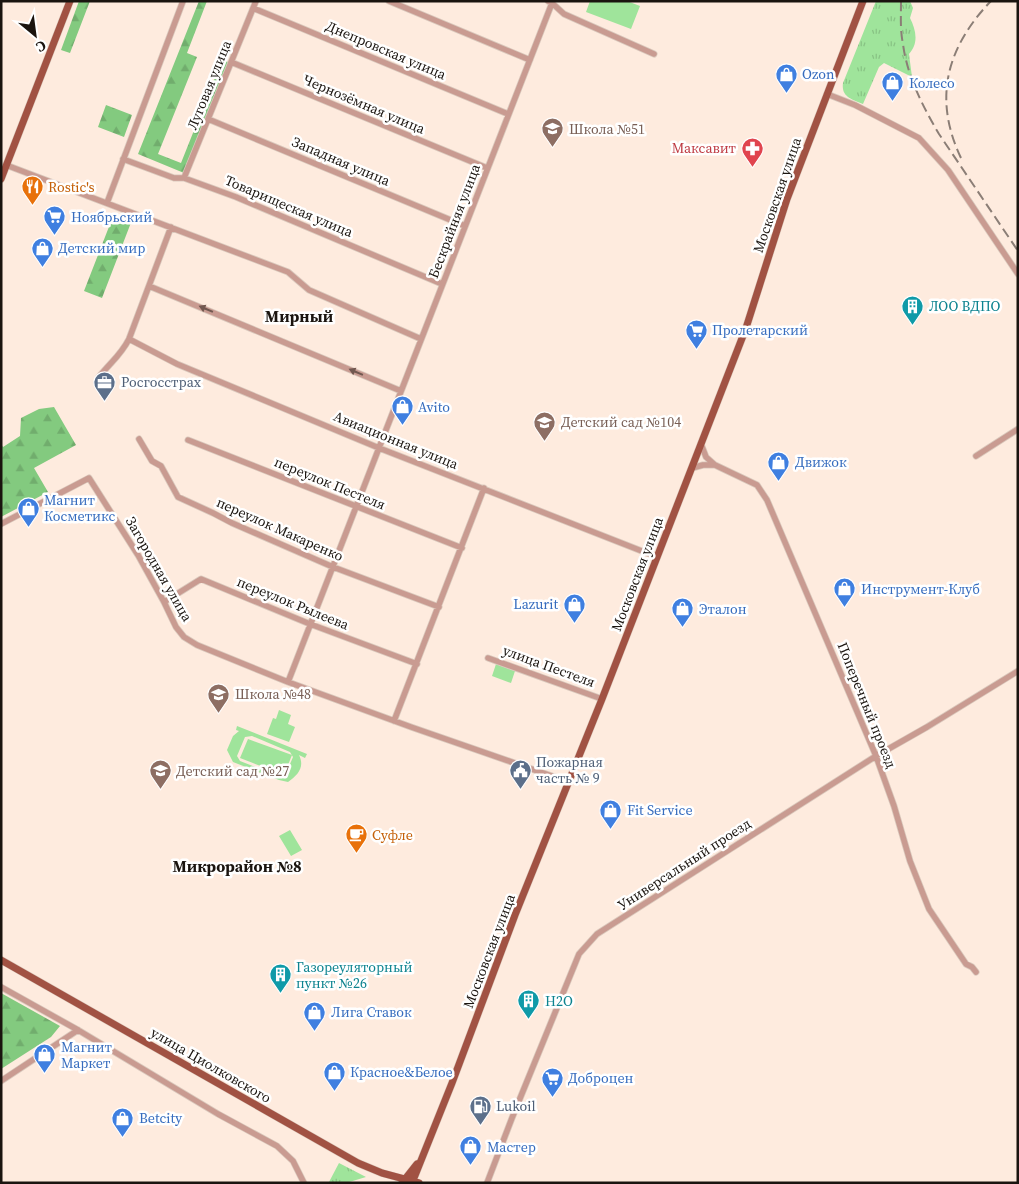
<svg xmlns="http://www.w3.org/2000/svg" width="1019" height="1184" font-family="'Source Serif 4',serif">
  <defs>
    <pattern id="grass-tufts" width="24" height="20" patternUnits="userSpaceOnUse" patternTransform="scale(1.25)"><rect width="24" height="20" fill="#9fe49b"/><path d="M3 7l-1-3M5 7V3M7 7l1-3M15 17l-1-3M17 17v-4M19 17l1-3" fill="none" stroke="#88c384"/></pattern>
    <pattern id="forest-firs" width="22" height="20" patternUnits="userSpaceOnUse" patternTransform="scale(1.25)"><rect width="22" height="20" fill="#83ca7f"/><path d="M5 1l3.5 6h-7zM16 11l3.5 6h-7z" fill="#71ad6d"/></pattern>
  </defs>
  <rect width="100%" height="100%" fill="#feebde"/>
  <path fill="url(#grass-tufts)" d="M876,1H910L913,8L910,18C916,30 919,43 909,54L912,77L884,63L879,67L863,104C852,99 841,97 843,83Z
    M339,1163L366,1177L346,1183L329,1182Z"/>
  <path fill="url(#forest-firs)" d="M79,1H90L70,53L61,50Z
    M199,1H207L187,53L197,57L158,154L181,163L222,60L228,62L184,173L138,154Z
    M106,105L132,115L124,137L98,127Z
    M122,216L132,220L102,298L84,291L112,219L119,222Z
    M54,407L76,445L34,468L48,492L1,517V444L3,447L20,436L21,418L39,409Z
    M1,993L60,1026L51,1037L1,1069Z"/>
  <path fill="#9fe49b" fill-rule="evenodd" d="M590,1H627L640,6L631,29L586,12Z
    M496,664L515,671L511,683L492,676Z
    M279,710L291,715L288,724L295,727L289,742L267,734L273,718L276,719Z
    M237,726L307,754L305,758L299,755C305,767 298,775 288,782L279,780L233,762L227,750L233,736L239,731L236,730ZM252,736L290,752L293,757L285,776L281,777L240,761L237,756L245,737Z
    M248,739L292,755L284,775L240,758Z
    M290,830L302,850L291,856L279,836Z"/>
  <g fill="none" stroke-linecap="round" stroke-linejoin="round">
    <defs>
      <path id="minor" d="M389,1L530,60
        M548,1L552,3L564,14L654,54
        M253,8L508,114
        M231,62L487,168
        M827,94L855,105L919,138L948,170L1018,274
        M208,119L465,226
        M123,159L174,178H184L236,197L442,284
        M6,165L288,272L309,290L421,339
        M184,178L256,1
        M107,203L183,1
        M149,286L401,391
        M129,339L177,364L379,448L657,557
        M99,377C110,363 121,355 129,339L171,227
        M139,439L152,461L161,466L178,497L213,513L232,523L333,567L439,607
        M188,440L462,548
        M701,444L706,457L715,465L757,485L767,500L876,756L894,806L910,861L929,909L966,964L972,967L976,972
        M976,456L1018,429
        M692,468L703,465H715
        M1,524L89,478L138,555L164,602L176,627L184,637L197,645L288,682L411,727L569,782
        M164,602L201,579L310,624L417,664
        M488,658L602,699
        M288,682L552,3
        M394,721L484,488
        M1,987L78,1030L218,1114L277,1146L293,1161L304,1183
        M1,1081L78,1030
        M487,1183L512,1118L579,954L597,934L876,756L927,727L1018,671"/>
      <path id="major" d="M1,179L70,1
        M1,960L358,1163L382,1173L419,1183
        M402,1183L417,1164
        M412,1183L452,1083L515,915L602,699L746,328L787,199L863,1"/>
    </defs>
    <use href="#minor" stroke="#dac9bd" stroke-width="7"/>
    <use href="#major" stroke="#dac9bd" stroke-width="8"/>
    <use href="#minor" stroke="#c99b91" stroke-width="5.5"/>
    <use href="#major" stroke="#a15243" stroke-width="7"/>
    <path stroke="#8b7e76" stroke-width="2" stroke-dasharray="10 5" stroke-linecap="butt" d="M901,1C901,16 900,30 903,44C907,76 923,107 939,134L1018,251
      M961,158C933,99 946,48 991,1"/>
  </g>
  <defs><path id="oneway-solid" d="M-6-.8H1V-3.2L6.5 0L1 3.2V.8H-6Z" transform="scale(1.25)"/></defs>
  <g fill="#725850">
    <use href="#oneway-solid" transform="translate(206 309) rotate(-157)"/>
    <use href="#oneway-solid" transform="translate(356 372) rotate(-157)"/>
  </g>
  <defs>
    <symbol id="shop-pin" viewBox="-11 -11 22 30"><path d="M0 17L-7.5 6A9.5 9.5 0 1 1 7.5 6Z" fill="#3f7fe0" stroke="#fff"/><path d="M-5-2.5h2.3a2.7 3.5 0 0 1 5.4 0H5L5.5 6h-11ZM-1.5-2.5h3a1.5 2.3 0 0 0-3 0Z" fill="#fff"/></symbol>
    <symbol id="school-pin" viewBox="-11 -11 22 30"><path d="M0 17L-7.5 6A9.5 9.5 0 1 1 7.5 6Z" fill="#8d6e63" stroke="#fff"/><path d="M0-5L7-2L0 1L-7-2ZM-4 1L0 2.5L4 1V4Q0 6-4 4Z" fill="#fff"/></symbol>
    <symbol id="pharmacy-pin" viewBox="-11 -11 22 30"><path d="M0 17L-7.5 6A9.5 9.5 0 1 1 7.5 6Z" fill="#e0444e" stroke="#fff"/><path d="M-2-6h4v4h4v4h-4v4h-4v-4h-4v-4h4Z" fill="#fff"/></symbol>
    <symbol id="restaurant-pin" viewBox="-11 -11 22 30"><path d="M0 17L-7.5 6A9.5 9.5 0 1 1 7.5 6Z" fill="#e8710a" stroke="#fff"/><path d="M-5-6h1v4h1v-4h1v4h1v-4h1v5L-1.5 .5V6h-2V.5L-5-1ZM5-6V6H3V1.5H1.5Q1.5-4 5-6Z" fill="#fff"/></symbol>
    <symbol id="supermarket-pin" viewBox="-11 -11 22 30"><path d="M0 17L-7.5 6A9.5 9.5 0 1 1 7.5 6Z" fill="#3f7fe0" stroke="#fff"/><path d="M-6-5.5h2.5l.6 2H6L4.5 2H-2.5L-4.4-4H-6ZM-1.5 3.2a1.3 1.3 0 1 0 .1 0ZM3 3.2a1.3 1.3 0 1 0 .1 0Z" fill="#fff"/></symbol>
    <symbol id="building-pin" viewBox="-11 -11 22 30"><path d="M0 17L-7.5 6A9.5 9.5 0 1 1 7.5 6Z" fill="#0f9aa8" stroke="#fff"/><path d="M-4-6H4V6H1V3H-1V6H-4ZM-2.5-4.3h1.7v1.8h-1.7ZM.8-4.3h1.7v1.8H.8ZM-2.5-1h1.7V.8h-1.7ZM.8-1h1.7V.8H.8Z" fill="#fff"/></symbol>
    <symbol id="office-pin" viewBox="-11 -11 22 30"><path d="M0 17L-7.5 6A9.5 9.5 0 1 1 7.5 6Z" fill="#5c6f8a" stroke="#fff"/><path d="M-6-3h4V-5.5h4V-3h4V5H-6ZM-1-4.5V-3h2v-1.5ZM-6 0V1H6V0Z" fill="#fff"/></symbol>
    <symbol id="civic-pin" viewBox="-11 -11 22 30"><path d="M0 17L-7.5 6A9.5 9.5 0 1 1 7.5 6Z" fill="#5c6f8a" stroke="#fff"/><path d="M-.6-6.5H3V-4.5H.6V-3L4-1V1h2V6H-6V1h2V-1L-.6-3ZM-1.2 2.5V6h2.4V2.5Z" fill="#fff"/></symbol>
    <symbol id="cafe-pin" viewBox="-11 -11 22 30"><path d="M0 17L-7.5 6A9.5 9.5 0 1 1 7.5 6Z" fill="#e8710a" stroke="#fff"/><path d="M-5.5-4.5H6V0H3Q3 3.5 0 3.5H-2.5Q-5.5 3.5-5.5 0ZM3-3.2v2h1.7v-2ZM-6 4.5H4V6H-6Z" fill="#fff"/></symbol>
    <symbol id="fuel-pin" viewBox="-11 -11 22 30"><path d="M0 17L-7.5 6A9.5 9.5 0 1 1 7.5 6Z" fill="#5c6f8a" stroke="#fff"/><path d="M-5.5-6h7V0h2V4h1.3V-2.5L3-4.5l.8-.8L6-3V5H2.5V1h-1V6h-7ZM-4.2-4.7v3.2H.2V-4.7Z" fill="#fff"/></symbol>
  </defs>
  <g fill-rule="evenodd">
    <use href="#shop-pin" x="774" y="62" width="25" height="34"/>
    <use href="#shop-pin" x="880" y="70" width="25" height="34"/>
    <use href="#school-pin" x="540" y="116" width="25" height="34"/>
    <use href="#pharmacy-pin" x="740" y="136" width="25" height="34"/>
    <use href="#restaurant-pin" x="20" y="174" width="25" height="34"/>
    <use href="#supermarket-pin" x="42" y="204" width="25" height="34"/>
    <use href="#shop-pin" x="30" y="236" width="25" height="34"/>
    <use href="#building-pin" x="900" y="294" width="25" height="34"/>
    <use href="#supermarket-pin" x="684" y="318" width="25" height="34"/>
    <use href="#office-pin" x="92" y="370" width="25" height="34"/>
    <use href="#shop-pin" x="390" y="394" width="25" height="34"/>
    <use href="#school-pin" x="532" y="410" width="25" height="34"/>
    <use href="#shop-pin" x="766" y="450" width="25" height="34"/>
    <use href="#shop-pin" x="16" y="496" width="25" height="34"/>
    <use href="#shop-pin" x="832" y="576" width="25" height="34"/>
    <use href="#shop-pin" x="562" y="592" width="25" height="34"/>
    <use href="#shop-pin" x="670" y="596" width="25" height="34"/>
    <use href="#school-pin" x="206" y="682" width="25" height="34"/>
    <use href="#civic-pin" x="508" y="758" width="25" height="34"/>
    <use href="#school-pin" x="148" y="758" width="25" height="34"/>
    <use href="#shop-pin" x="598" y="798" width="25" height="34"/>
    <use href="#cafe-pin" x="344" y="822" width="25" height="34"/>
    <use href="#building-pin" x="268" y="962" width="25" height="34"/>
    <use href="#building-pin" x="516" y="988" width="25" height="34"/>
    <use href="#shop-pin" x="302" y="1000" width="25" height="34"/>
    <use href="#shop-pin" x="32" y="1042" width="25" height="34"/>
    <use href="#shop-pin" x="322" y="1060" width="25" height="34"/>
    <use href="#supermarket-pin" x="540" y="1066" width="25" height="34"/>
    <use href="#fuel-pin" x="468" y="1094" width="25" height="34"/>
    <use href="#shop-pin" x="110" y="1106" width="25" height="34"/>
    <use href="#shop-pin" x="458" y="1134" width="25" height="34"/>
  </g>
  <g text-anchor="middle" stroke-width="5" stroke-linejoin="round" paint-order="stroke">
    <g font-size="14" fill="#1a140f" stroke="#fff">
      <text transform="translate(386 50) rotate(23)" y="5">Днепровская улица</text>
      <text transform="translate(209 85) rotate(-68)" y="5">Луговая улица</text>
      <text transform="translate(364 104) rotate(23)" y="5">Чернозёмная улица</text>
      <text transform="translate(341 161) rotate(23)" y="5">Западная улица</text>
      <text transform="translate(777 195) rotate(-71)" y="5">Московская улица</text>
      <text transform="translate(289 206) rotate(23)" y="5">Товарищеская улица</text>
      <text transform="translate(454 221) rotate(-69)" y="5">Бескрайняя улица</text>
      <text transform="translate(396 440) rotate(22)" y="5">Авиационная улица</text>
      <text transform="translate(330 483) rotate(22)" y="5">переулок Пестеля</text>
      <text transform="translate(280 529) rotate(24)" y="5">переулок Макаренко</text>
      <text transform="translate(159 569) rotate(60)" y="5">Загородная улица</text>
      <text transform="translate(637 574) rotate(-69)" y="5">Московская улица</text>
      <text transform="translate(293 603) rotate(22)" y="5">переулок Рылеева</text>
      <text transform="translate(549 666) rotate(20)" y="5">улица Пестеля</text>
      <text transform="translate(867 705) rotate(68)" y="5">Поперечный проезд</text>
      <text transform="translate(684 864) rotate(-33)" y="5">Универсальный проезд</text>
      <text transform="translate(489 951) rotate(-69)" y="5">Московская улица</text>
      <text transform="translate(211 1065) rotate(30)" y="5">улица Циолковского</text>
    </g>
    <g font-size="14" fill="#366cbe" stroke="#fff" text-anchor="start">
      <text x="802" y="79">Ozon</text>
      <text x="909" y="88">Колесо</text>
      <text x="71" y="222">Ноябрьский</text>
      <text x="58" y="253">Детский мир</text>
      <text x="712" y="335">Пролетарский</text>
      <text x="418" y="412">Avito</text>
      <text x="795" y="467">Движок</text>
      <text x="44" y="505">Магнит<tspan x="44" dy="16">Косметикс</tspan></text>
      <text x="861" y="594">Инструмент-Клуб</text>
      <text x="558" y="609" text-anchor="end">Lazurit</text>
      <text x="699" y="614">Эталон</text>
      <text x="627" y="815">Fit Service</text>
      <text x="331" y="1017">Лига Ставок</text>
      <text x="61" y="1052">Магнит<tspan x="61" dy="16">Маркет</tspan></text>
      <text x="350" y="1077">Красное&amp;Белое</text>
      <text x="568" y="1083">Доброцен</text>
      <text x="139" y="1123">Betcity</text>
      <text x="487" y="1152">Мастер</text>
    </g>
    <g font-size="14" fill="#785e54" stroke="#fff" text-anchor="start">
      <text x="569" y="134">Школа №51</text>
      <text x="561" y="427">Детский сад №104</text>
      <text x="235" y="699">Школа №48</text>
      <text x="176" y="776">Детский сад №27</text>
    </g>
    <g font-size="14" fill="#be3a42" stroke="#fff" text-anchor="end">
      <text x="736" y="153">Максавит</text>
    </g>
    <g font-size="14" fill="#c56008" stroke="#fff" text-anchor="start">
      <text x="48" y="192">Rostic's</text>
      <text x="372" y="840">Суфле</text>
    </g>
    <g font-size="14" fill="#0d838f" stroke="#fff" text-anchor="start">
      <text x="929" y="311">ЛОО ВДПО</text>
      <text x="296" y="972">Газореуляторный<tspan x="296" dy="16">пункт №26</tspan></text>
      <text x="545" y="1006">Н2О</text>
    </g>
    <g font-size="14" fill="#4e5e75" stroke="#fff" text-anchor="start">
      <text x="121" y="387">Росгосстрах</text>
      <text x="536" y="767">Пожарная<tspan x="536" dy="16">часть № 9</tspan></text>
      <text x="496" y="1111">Lukoil</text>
    </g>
    <g font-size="16" font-weight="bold" fill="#1a140f" stroke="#fff">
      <text x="299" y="322">Мирный</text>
      <text x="237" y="872">Микрорайон №8</text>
    </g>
  </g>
  <rect width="1019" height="1184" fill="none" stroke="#1a140f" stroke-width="5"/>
  <g transform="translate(35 35) rotate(151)" stroke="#ffffff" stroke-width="4" paint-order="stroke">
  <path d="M0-4L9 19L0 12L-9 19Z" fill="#1a140f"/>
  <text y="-8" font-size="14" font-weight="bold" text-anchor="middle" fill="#1a140f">С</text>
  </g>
</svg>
